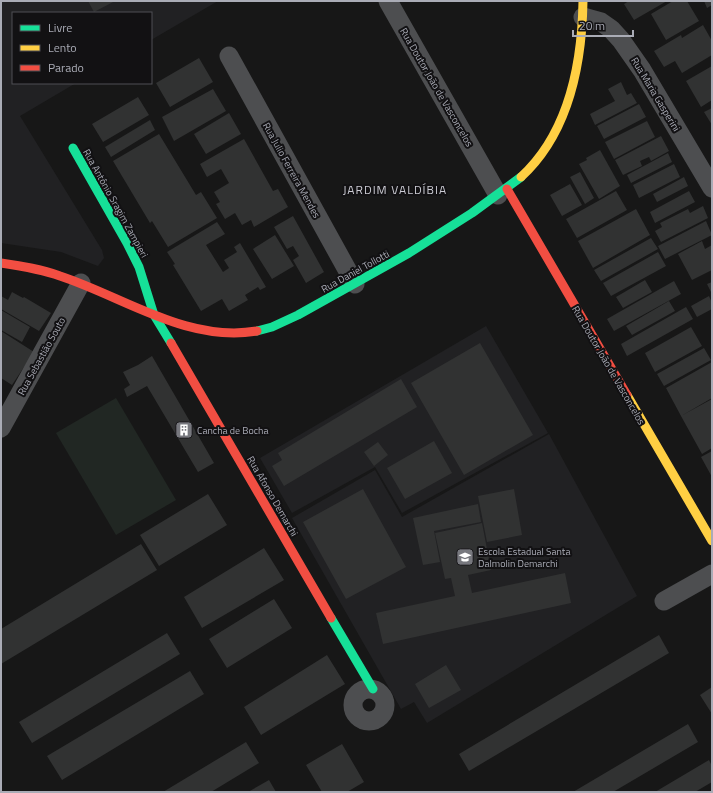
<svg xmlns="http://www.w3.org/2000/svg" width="713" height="793" font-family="'Titillium Web',sans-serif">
  <rect width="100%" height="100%" fill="#171717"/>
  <path fill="#212123" d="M1,1H218L151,40V13H13V83H76L20,116L102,250L104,258L98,266L61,252L1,243Z
    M486,326L548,433L402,513L375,467L292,513L260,458Z
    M549,434L637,596L427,723L414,702L401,709L292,518L375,470L402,517Z"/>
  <path fill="#212723" d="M116,398L176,500L116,535L56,433Z"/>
  <path fill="#313232" d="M88,1H115L94,12Z
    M629,1H667L634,20L624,4Z
    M673,1H687L699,21L666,40L651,14Z
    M704,1H712V5L707,8Z
    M703,25L712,41V55L682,73L675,61L664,67L654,51L681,35L682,38Z
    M199,58L213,82L170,107L156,83Z
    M712,66V100L701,107L686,81Z
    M621,82L627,95L631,93L637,103L595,125L590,114L615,101L608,89Z
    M213,89L226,111L174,141L162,117Z
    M138,97L149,115L103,142L92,124Z
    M639,104L646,117L604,139L597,126Z
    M712,108V125L704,112Z
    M229,113L241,134L206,154L194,134Z
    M150,120L155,130L111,157L105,147Z
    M647,121L655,137L614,159L605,142Z
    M159,134L196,195L201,192L217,218L168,247L152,221L150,223L113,161Z
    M661,136L669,151L651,161L649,157L640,161L642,166L623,175L615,160Z
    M244,139L273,191L278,189L288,207L254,227L251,220L242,225L235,213L225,219L216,204L220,202L214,192L229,183L221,169L207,177L200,164Z
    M600,150L620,186L599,199L579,164L587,160L586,158Z
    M668,153L672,162L631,183L627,175Z
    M674,164L680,177L639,198L633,185Z
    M580,172L594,198L585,204L570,177Z
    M684,177L688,186L657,202L653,194Z
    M570,184L582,205L562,216L550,195Z
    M616,191L627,210L577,238L566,219Z
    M689,191L695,202L655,223L650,212Z
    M703,206L708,218L661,242L655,231L662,227L660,223L688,209L690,213Z
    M636,209L650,235L593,268L578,241Z
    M293,216L324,272L306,283L293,260L299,256L293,246L287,249L274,227Z
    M706,221L712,235L665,259L658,246Z
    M217,222L225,234L206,245L223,272L229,268L224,260L237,252L234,247L240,243L266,287L260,290L258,287L245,295L248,300L229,311L222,299L201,311L173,265L175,264L167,252Z
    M275,235L294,266L272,279L253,249Z
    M651,238L658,249L601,281L594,270Z
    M702,241L705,249L712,245V270L692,280L678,254Z
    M658,252L666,266L611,296L603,283Z
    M645,280L652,292L623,308L616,297Z
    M674,281L681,294L614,331L607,319Z
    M712,282V294L707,284Z
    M12,292L23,298L24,297L51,313L39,331L1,309V296L8,300Z
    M709,296L712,303V309L697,317L691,306Z
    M669,301L675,311L632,335L626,326Z
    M686,307L693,319L627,356L621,344Z
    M1,310L30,327L22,342L1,330Z
    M691,327L702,346L655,372L645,353Z
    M1,331L34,352L12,385L1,378Z
    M480,343L533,435L464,475L411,383Z
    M704,348L711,360L664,386L657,374Z
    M152,356L214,463L198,472L147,386L127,397L124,389L130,385L123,372L138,365Z
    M712,362V398L681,416L666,388Z
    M401,379L417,407L284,486L272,466L282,460L278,453Z
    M712,399V448L702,454L681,416Z
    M434,441L452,473L405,499L387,468Z
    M378,442L388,455L374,466L364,452Z
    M712,451V477L701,457Z
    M363,489L406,567L346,599L303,522Z
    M514,489L522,535L487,542L478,496Z
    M208,494L227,525L159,566L140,535Z
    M478,504L481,522L434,531L440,562L423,565L413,518Z
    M482,523L491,570L468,575L472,593L565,573L571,603L383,644L376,613L455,596L451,578L445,579L435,533Z
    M141,544L157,570L1,664V629Z
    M264,548L284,580L202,628L184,597Z
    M274,599L292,628L227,668L209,639Z
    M167,633L180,654L32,743L19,722Z
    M659,635L669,653L469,771L459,754Z
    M327,655L345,684L261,735L244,707Z
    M446,665L461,690L429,708L415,684Z
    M190,671L204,694L62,780L47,756Z
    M712,687V714L700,695Z
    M688,724L698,742L613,792H573Z
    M246,742L259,763L211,792H163Z
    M342,744L364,782L347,792H322L306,765Z
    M709,760L712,766V782L695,792H655Z
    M269,780L276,792H248Z"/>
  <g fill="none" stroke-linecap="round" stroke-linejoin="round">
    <path stroke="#4d4e50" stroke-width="19" d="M388,1L498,195
      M583,17L601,22L611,29L621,40L642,70L712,188
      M229,56L355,284
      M1,428L81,283
      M664,601L712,574
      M353 705a16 16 0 1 1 32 0a16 16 0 1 1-32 0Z"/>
    <path stroke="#16e098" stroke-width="9" d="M73,148L127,243L139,267L154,315L171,343
      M257,331L272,327L298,315L409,253L472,213L521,177
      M331,618L373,689"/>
    <path stroke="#ffcf43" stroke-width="9" d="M521,177C569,133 582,64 583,1
      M627,395L712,541"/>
    <path stroke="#f24e42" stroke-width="9" d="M507,189L627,395
      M1,263C21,266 41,269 60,276C124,297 187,343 257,331
      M171,343L331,618"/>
  </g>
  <defs>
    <symbol id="building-square" viewBox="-11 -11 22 22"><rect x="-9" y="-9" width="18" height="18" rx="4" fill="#77787e" stroke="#121113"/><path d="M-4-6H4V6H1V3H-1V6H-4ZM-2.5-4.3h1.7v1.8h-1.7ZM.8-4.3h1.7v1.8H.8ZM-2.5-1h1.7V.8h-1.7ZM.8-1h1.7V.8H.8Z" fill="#fff"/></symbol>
    <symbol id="school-square" viewBox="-11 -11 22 22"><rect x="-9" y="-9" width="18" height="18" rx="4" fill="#77787e" stroke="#121113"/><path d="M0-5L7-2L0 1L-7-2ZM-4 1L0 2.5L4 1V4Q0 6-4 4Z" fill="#fff"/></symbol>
  </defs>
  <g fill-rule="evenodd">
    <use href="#building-square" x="174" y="420" width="20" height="20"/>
    <use href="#school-square" x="455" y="547" width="20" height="20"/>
  </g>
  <g text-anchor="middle" stroke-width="4" stroke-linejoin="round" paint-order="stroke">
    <g font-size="10" fill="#aaacb6" stroke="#121113">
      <text transform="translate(437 87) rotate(60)" y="4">Rua Doutor João de Vasconcelos</text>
      <text transform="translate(656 94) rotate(59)" y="4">Rua Maria Gasperini</text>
      <text transform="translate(292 170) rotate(61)" y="4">Rua Julio Ferreira Mendes</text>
      <text transform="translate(116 203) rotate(61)" y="4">Rua Antônio Sragim Zampieri</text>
      <text transform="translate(355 271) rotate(-29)" y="4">Rua Daniel Tollotti</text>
      <text transform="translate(41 356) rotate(-61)" y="4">Rua Sebastião Souto</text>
      <text transform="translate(609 365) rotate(60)" y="4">Rua Doutor João de Vasconcelos</text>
      <text transform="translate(273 496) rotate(60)" y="4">Rua Afonso Demarchi</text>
    </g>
    <g font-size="10" fill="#aaacb6" stroke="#121113" text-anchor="start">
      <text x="197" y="434">Cancha de Bocha</text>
      <text x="478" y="555">Escola Estadual Santa<tspan x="478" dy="12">Dalmolin Demarchi</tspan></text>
    </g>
    <g font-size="12" letter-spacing="1" fill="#cbcbd3" stroke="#121113">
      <text x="395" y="194">JARDIM VALDÍBIA</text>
    </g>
  </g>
  <rect width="713" height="793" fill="none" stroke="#aaacb6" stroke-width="4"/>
  <rect x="12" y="12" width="140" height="72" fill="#121113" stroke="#4f4f54"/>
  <rect x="20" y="25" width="20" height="6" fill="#16e098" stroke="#4f4f54"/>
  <text x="48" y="32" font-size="12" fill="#aaacb6">Livre</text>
  <rect x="20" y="45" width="20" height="6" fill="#ffcf43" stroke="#4f4f54"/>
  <text x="48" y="52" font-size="12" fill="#aaacb6">Lento</text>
  <rect x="20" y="65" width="20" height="6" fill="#f24e42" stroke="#4f4f54"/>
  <text x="48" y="72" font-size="12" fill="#aaacb6">Parado</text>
  <path d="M573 30v6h60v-6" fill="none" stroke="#aaacb6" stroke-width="2"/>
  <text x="579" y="30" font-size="12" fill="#aaacb6" stroke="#121113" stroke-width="3" paint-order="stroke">20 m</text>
</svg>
